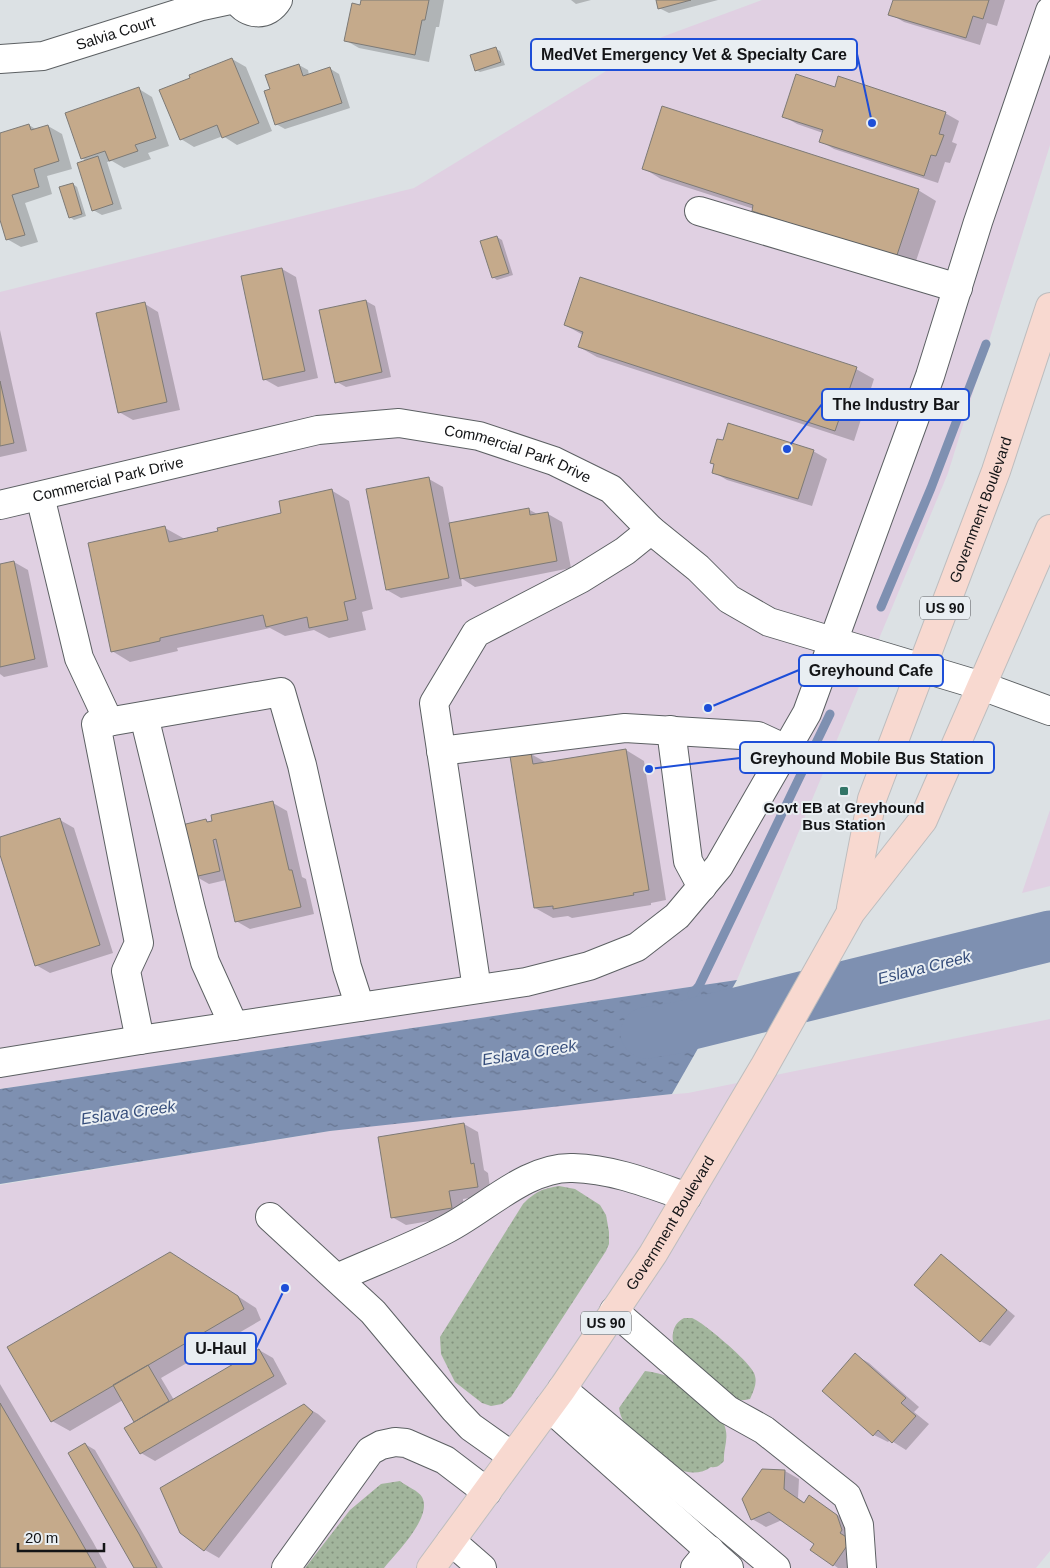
<svg xmlns="http://www.w3.org/2000/svg" width="1050" height="1568" font-family="Arial,sans-serif">
  <defs>
    <pattern id="grass-dots" width="8" height="8" patternUnits="userSpaceOnUse" patternTransform="scale(1.25)"><rect width="8" height="8" fill="#a2b59c"/><path d="M2 2h.1M6 6h.1" fill="none" stroke="#83927e" stroke-width="1.8" stroke-linecap="round"/></pattern>
    <pattern id="water-ripples" width="26" height="14" patternUnits="userSpaceOnUse" patternTransform="scale(1.25)"><rect width="26" height="14" fill="#7e90b1"/><path d="M2 4q2-2 4 0t4 0M15 11q2-2 4 0t4 0" fill="none" stroke="#66748f"/></pattern>
  </defs>
  <rect width="100%" height="100%" fill="#dce1e4"/>
  <path fill="#e0d0e2" d="M762,0H1050V145L948,473L737,980L0,1089V292L414,188L662,37Z
    M1050,810V886L1022,893Z
    M1050,1019V1551L1036,1568H0V1185L330,1131L511,1107L688,1093Z"/>
  <path fill="url(#grass-dots)" d="M559,1186L575,1189L600,1205L606,1215L609,1232V1244L606,1251L511,1397L502,1404L491,1406L482,1403L455,1382L441,1354L440,1337L523,1204C536,1191 542,1189 559,1186Z
    M684,1318C687,1318 690,1318 692,1318C703,1322 750,1362 754,1373C758,1382 754,1390 750,1399C744,1400 737,1402 731,1398C719,1392 713,1379 704,1370C693,1359 669,1351 673,1333C674,1326 678,1321 684,1318Z
    M645,1371C654,1372 663,1374 671,1378C679,1383 715,1410 720,1417C722,1419 724,1424 725,1427C729,1440 723,1449 724,1461C720,1465 717,1468 711,1467C702,1474 688,1474 678,1469C671,1465 665,1459 659,1454C642,1441 622,1430 619,1408Z
    M400,1481C406,1486 419,1491 422,1497C433,1517 396,1553 384,1568H305L350,1510L381,1484Z"/>
  <path fill="url(#water-ripples)" d="M737,980L672,1094L330,1131L0,1184V1089Z"/>
  <path fill="#0003" d="M362,0H444L439,27H436L429,62L359,48L345,40Z
    M571,0H591L576,4Z
    M657,0H718L669,13L659,8Z
    M894,0H1005L997,26L987,23L980,45L904,22L890,14Z
    M496,49L500,51L505,65L480,72L476,70Z
    M232,59L246,67L272,131L237,145L223,136L194,147L181,139L191,79Z
    M299,65L308,70L309,75L329,68L339,74L350,108L285,129L276,124Z
    M835,88L945,113L959,121L952,142L957,144L950,163L945,162L938,183L834,149L820,141L823,133L797,124L783,116Z
    M139,89L152,97L169,146L148,153L151,159L124,168L112,161L107,162L122,209L102,215L93,210L86,161L82,158Z
    M29,125L37,130L48,126L62,134L72,169L47,176L52,194L25,203L38,242L21,247L7,239L0,216V135Z
    M643,168L918,190L936,201L914,267L771,220L754,209L661,179Z
    M73,184L77,187L86,216L74,220L70,217Z
    M497,237L502,240L513,275L497,280L493,277Z
    M282,269L296,277L318,378L278,387L264,379Z
    M366,301L375,306L391,377L346,387L337,382Z
    M145,304L158,312L180,410L133,420L119,412Z
    M565,325L856,369L874,379L854,441L597,357L579,347L583,335Z
    M0,330L27,451L0,457Z
    M813,451L827,459L812,506L727,480L713,472Z
    M429,479L443,487L450,524L528,509L539,515L548,514L562,522L571,568L475,587L461,578L462,586L401,598L387,590Z
    M331,490L349,501L373,609L362,612L366,630L329,638L314,630L285,636L270,628L177,648L178,651L130,662L112,651L165,528L183,538L184,540L283,514Z
    M14,562L28,570L48,667L4,677L0,674V565Z
    M626,750L644,761L666,900L651,903V905L572,918L568,916L553,918L535,908L531,754L547,763Z
    M273,803L287,811L302,877L306,879L314,914L250,929L236,921L226,880L209,884L195,876L206,821L209,822Z
    M60,820L74,828L113,953L50,973L36,965L0,851V839Z
    M464,1124L478,1132L484,1170L488,1173L491,1195L463,1199L465,1215L406,1225L392,1217Z
    M941,1256L950,1261L1015,1316L990,1346L980,1341Z
    M188,1264L256,1308L261,1320L161,1378L174,1400L259,1350L273,1358L287,1384L155,1461L141,1453L137,1422L123,1400L70,1431L52,1421Z
    M855,1355L869,1363L919,1407L914,1412L929,1424L906,1450L890,1440L888,1442L874,1435Z
    M0,1384L93,1542L107,1568H0Z
    M304,1406L318,1414L326,1421L219,1558L205,1550L181,1532Z
    M85,1444L95,1450L163,1568H135Z
    M785,1471L799,1479L798,1498L805,1503L810,1497L851,1524V1568H838L812,1550L816,1544L782,1520L766,1527L752,1519Z"/>
  <g fill="none" stroke-linecap="round" stroke-linejoin="round">
    <path stroke="#7e90b1" stroke-width="9" d="M881,607L931,488L986,344
      M692,994L699,986L830,714"/>
    <path stroke="#7e90b1" stroke-width="51" d="M646,1033L676,1028L1050,936"/>
  </g>
  <path fill="#c5aa8b" stroke="#7d7a76" d="M361,0H429L425,20H422L415,55L344,41L352,3L360,5Z
    M656,0H691L658,9Z
    M893,0H989L983,19L973,16L966,38L888,15Z
    M496,47L501,62L475,71L470,55Z
    M232,58L259,123L222,138L217,125L180,140L159,90L190,78L189,75Z
    M299,64L303,76L330,67L342,103L275,125L264,91L270,89L265,75Z
    M796,74L835,87L838,76L946,112L939,134L944,135L936,156L931,155L924,176L819,142L823,130L782,117Z
    M139,87L156,138L135,145L138,151L109,161L105,151L81,159L65,113Z
    M662,106L919,189L896,258L752,211L753,205L642,169Z
    M29,124L31,130L48,125L59,161L34,169L39,187L12,195L25,235L6,240L0,220V133Z
    M98,156L113,204L92,211L77,163Z
    M73,183L82,214L69,218L59,187Z
    M497,236L509,273L492,278L480,241Z
    M282,268L305,371L263,380L241,276Z
    M580,277L857,367L835,431L578,347L583,332L564,325Z
    M366,300L382,372L335,383L319,310Z
    M145,302L167,402L118,413L96,313Z
    M0,381L14,443L0,446Z
    M728,423L814,450L798,499L712,473L714,464L710,463L717,439L723,440Z
    M429,477L449,578L386,590L366,489Z
    M332,489L356,599L344,602L348,620L309,628L307,617L266,627L263,615L160,638V641L111,652L88,543L165,526L169,542L218,531L217,528L281,513L279,501Z
    M529,508L530,515L548,512L557,561L460,579L449,523Z
    M14,561L35,659L0,667V564Z
    M626,749L649,890L633,893L634,895L553,909V906L534,908L510,756L531,753L533,764Z
    M273,801L289,870H292L301,907L235,922L216,839L213,840L220,871L194,877L182,825L206,819L207,822L212,821L211,815Z
    M60,818L100,945L35,966L0,855V837Z
    M464,1123L471,1164L474,1163L478,1187L449,1191L452,1208L391,1218L378,1137Z
    M170,1252L238,1296L244,1309L51,1422L7,1347Z
    M941,1254L1007,1310L980,1342L914,1285Z
    M259,1349L274,1376L140,1454L124,1428Z
    M855,1353L906,1398L901,1403L916,1416L892,1443L878,1430L873,1436L822,1391Z
    M148,1365L169,1401L134,1422L113,1385Z
    M0,1403L75,1531L96,1568H0Z
    M304,1404L313,1412L204,1551L180,1533L160,1488Z
    M85,1443L139,1534L157,1568H134L68,1453Z
    M762,1469L785,1470L784,1489L804,1503L809,1495L837,1515L842,1530L840,1533L851,1540L833,1566L810,1550L814,1544L769,1512L751,1520L742,1499Z"/>
  <g fill="none" stroke-linecap="round" stroke-linejoin="round">
    <defs>
      <g id="minor">
        <path d="M237,0C247,16 268,17 278,0"/>
        <path id="s1" d="M0,59L43,56L202,6L230,0"/>
        <path d="M699,211L958,288"/>
        <path d="M40,496L79,658L109,722"/>
        <path id="s2" d="M0,505L318,430L399,423L479,436L554,461L611,489L651,530L698,568L729,599L769,622L982,686L1050,711"/>
        <path d="M144,716L191,909L205,962L234,1026"/>
        <path d="M671,730L688,861L702,887"/>
        <path d="M441,751L625,728L758,736L786,749"/>
        <path d="M477,989L434,703L476,633L580,579L625,551L651,530"/>
        <path d="M140,1040L126,971L139,943L96,724L281,692L302,765L347,967L360,1007"/>
        <path d="M0,1063L140,1040L526,982L589,966L637,947L677,916L719,866L807,713L930,376L978,222L1050,11"/>
        <path d="M270,1217L373,1312L455,1410L471,1427L512,1456"/>
        <path d="M337,1278C373,1262 410,1248 445,1230C485,1210 527,1166 573,1168C613,1169 650,1184 687,1197"/>
        <path d="M614,1311L728,1410L764,1430L847,1496L859,1525L862,1568"/>
        <path d="M562,1389L776,1568"/>
        <path d="M549,1407L729,1568"/>
        <path d="M451,1541L482,1568"/>
        <path d="M286,1568L370,1451L381,1445L395,1442L406,1443L445,1460L487,1492"/>
        <path d="M695,1568L710,1550"/>
      </g>
      <g id="major">
        <path id="s3" d="M851,908L872,799L996,471L1050,307"/>
        <path id="s4" d="M431,1568L562,1389L653,1254L764,1067L851,912L923,820L1050,529"/>
      </g>
    </defs>
    <use href="#minor" stroke="#5c6063" stroke-width="30"/>
    <use href="#major" stroke="#bdbdbe" stroke-width="30"/>
    <use href="#minor" stroke="#fff" stroke-width="28"/>
    <use href="#major" stroke="#f8d9d0" stroke-width="28"/>
  </g>
  <rect fill="#327567" stroke="#e9eef2" stroke-width="2" x="839" y="786" width="10" height="10" rx="2.5"/>
  <g text-anchor="middle" stroke-width="4" stroke-linejoin="round" paint-order="stroke">
    <g fill="#e9eef2" stroke="#535558" stroke-width="1">
      <rect x="920" y="596.5" width="50" height="23" rx="4"/>
      <rect x="581" y="1311.5" width="50" height="23" rx="4"/>
    </g>
    <g font-size="14" font-weight="bold" fill="#131416">
      <text x="945" y="613">US 90</text>
      <text x="606" y="1328">US 90</text>
    </g>
    <g font-size="15" fill="#131416" stroke="#e9eef2">
      <text dy="5" stroke="none"><textPath href="#s1" startOffset="119">Salvia Court</textPath></text>
      <text dy="5" stroke="none"><textPath href="#s2" startOffset="531">Commercial Park Drive</textPath></text>
      <text dy="5" stroke="none"><textPath href="#s2" startOffset="111">Commercial Park Drive</textPath></text>
      <text dy="5" stroke="none"><textPath href="#s3" startOffset="420">Government Boulevard</textPath></text>
      <text dy="5" stroke="none"><textPath href="#s4" startOffset="420">Government Boulevard</textPath></text>
    </g>
    <g font-size="15" font-weight="bold" fill="#131416" stroke="#e9eef2">
      <text x="844" y="813">Govt EB at Greyhound<tspan x="844" dy="17">Bus Station</tspan></text>
    </g>
    <g font-size="16" font-style="italic" fill="#354d7b" stroke="#e9eef2">
      <text transform="translate(924 967) rotate(-14)" y="6">Eslava Creek</text>
      <text transform="translate(529 1052) rotate(-9)" y="6">Eslava Creek</text>
      <text transform="translate(128 1112) rotate(-8)" y="6">Eslava Creek</text>
    </g>
  </g>
  <path fill="none" stroke="#1d4ed8" stroke-width="2" d="M872 123L857 54M787 449L822 404M708 708L799 670M649 769L740 758M285 1288L256 1348"/>
  <g fill="#1d4ed8" stroke="#e9eef2" stroke-width="2">
    <circle cx="872" cy="123" r="5"/>
    <circle cx="787" cy="449" r="5"/>
    <circle cx="708" cy="708" r="5"/>
    <circle cx="649" cy="769" r="5"/>
    <circle cx="285" cy="1288" r="5"/>
  </g>
  <g fill="#e9eef2" stroke="#1d4ed8" stroke-width="2">
    <rect x="531" y="39" width="326" height="31" rx="5"/>
    <rect x="822" y="389" width="147" height="31" rx="5"/>
    <rect x="799" y="655" width="144" height="31" rx="5"/>
    <rect x="740" y="742" width="254" height="31" rx="5"/>
    <rect x="185" y="1333" width="71" height="31" rx="5"/>
  </g>
  <g font-size="16" text-anchor="middle" font-weight="bold" fill="#131416">
    <text x="694" y="60">MedVet Emergency Vet &amp; Specialty Care</text>
    <text x="896" y="410">The Industry Bar</text>
    <text x="871" y="676">Greyhound Cafe</text>
    <text x="867" y="764">Greyhound Mobile Bus Station</text>
    <text x="221" y="1354">U-Haul</text>
  </g>
  <path d="M18 1543v8h86v-8" fill="none" stroke="#131416" stroke-width="2.5"/>
  <text x="25" y="1543" font-size="15" fill="#131416" stroke="#e9eef2" stroke-width="4" paint-order="stroke">20 m</text>
</svg>
